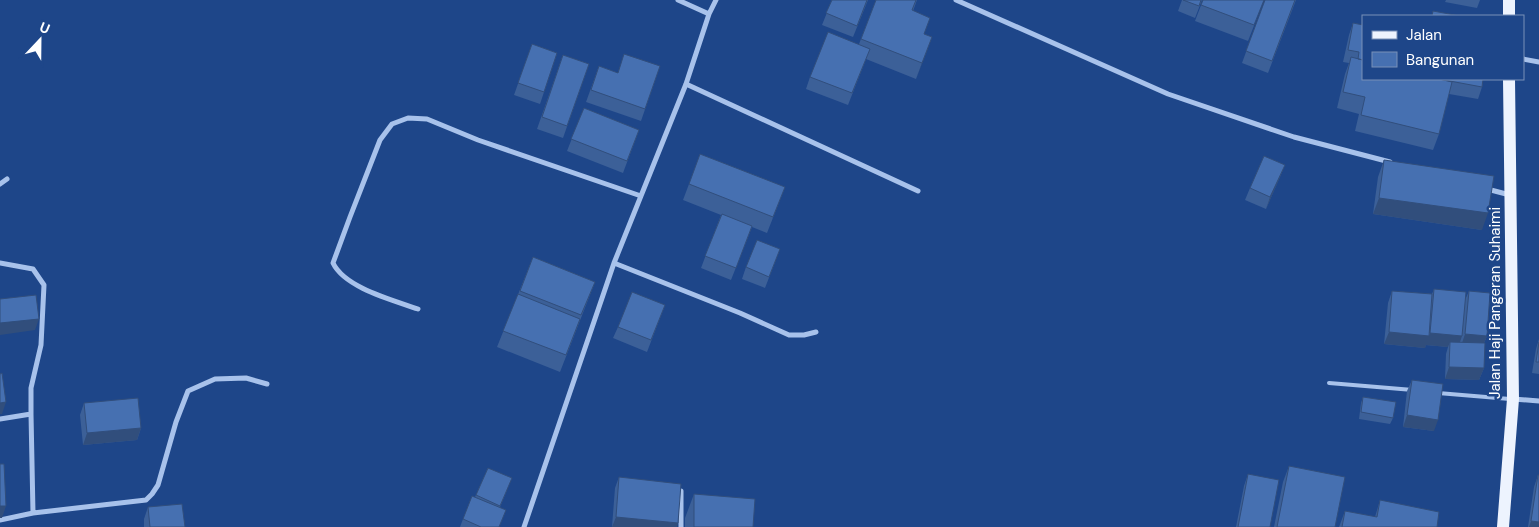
<svg xmlns="http://www.w3.org/2000/svg" width="1539" height="527" font-family="'DM Sans',sans-serif">
  <rect width="100%" height="100%" fill="#1e4689"/>
  <g fill="none" stroke-linecap="round" stroke-linejoin="round">
    <path stroke="#a8c2eb" stroke-width="4" d="M1329,383L1413,390
      M1438,393L1510,399"/>
    <path stroke="#a8c2eb" stroke-width="5" d="M678,0L709,14
      M956,0L1168,94L1294,137L1390,162
      M1523,59L1539,62
      M686,84L918,191
      M0,184L7,179
      M1487,189L1510,195
      M0,263L33,269L44,285L41,345L31,388V414
      M614,263L740,313L789,335H804L816,332
      M418,309C393,300 345,288 333,263L350,217L380,140L392,124L408,118L427,119L478,140L641,196
      M1513,399L1539,401
      M0,419L31,414L33,513L0,520
      M33,513L146,500L152,494L158,485L176,422L188,391L215,379L246,378L267,384
      M524,527L614,263L686,84L709,14L716,0
      M681,527V491"/>
    <path stroke="#edf3fe" stroke-width="12" d="M1509,0V16
      M1503,527L1513,399L1509,79"/>
  </g>
  <path fill="#3c6098" d="M832,0H868L853,37L822,25Z
    M876,0H917L913,11L924,34L932,37L916,79L866,59L848,105L806,89L810,77L859,44Z
    M1182,0H1202L1195,18L1178,11Z
    M1203,0H1264L1248,41L1195,21Z
    M1265,0H1296L1268,73L1242,63Z
    M1446,0H1480L1477,8L1445,2Z
    M1353,23L1363,25V79H1483L1482,87L1478,99L1449,94L1439,134L1433,150L1355,131L1359,114L1337,108L1345,74L1349,63L1343,62L1349,35Z
    M532,44L557,53L540,104L514,95Z
    M563,55L589,64L563,138L537,129Z
    M599,66L618,73L660,66L641,121L586,102Z
    M584,108L639,130L623,173L567,151Z
    M1384,160L1482,230L1373,214L1378,177Z
    M1285,165L1280,177L1266,209L1245,200L1250,188Z
    M689,184L785,187L767,233L752,227L731,280L701,268L721,215L683,200Z
    M780,249L765,288L742,279L746,267Z
    M533,257L595,282L560,372L497,347Z
    M1434,289L1465,300L1469,291L1487,336L1484,343V368L1479,380L1445,379L1446,354L1448,347L1426,345V343L1425,348L1384,344L1388,303L1392,291L1432,294Z
    M665,305L647,352L613,338L618,327Z
    M1539,339V374L1532,373L1536,349Z
    M1412,380L1434,431L1403,427L1407,391Z
    M1363,397L1393,418L1390,424L1359,419L1361,403Z
    M84,403L141,428L137,440L83,445L80,415Z
    M1289,466L1335,527H1274L1283,482Z
    M488,468L507,490L500,507L499,527H460L463,519L475,497Z
    M1248,474L1270,527H1236L1244,486Z
    M1538,475L1539,527H1528L1534,487Z
    M619,477L677,527H612L615,488Z
    M694,494L753,527H685V518Z
    M1380,500L1437,527H1339L1345,511L1375,517Z
    M148,507L185,527H144V519Z"/>
  <path fill="#314e7c" d="M932,37L926,54L916,79L922,63Z
    M1285,165L1280,177L1266,209L1270,197Z
    M1379,198L1488,213L1482,230L1373,214Z
    M39,319L35,330L0,335V323Z
    M1389,332L1429,336L1425,348L1384,344Z
    M1430,333L1462,336L1458,348L1450,342L1448,347L1426,345Z
    M1465,334L1487,336L1482,348L1461,346Z
    M1449,367L1484,368L1479,380L1445,379Z
    M6,402L2,414H0V403Z
    M1407,415L1438,420L1434,431L1403,427Z
    M141,428L137,440L83,445L87,433Z
    M0,506H6L2,518H0Z
    M616,517L678,523L677,527H612Z
    M1531,521L1539,522V527H1529Z"/>
  <path fill="#4670b1" stroke="#314e7c" d="M832,0H867L857,26L826,13Z
    M876,0H916L912,10L930,18L924,34L932,37L922,63L861,39Z
    M1183,0H1201L1199,6Z
    M1203,0H1264L1254,25L1201,5Z
    M1265,0H1295L1272,61L1246,51Z
    M1433,11L1460,16H1432Z
    M1353,23L1363,25V60L1358,59L1359,52L1348,50Z
    M828,32L870,49L852,93L810,77Z
    M532,44L557,53L544,92L518,83Z
    M624,54L660,66L645,109L591,90L599,66L618,73Z
    M563,55L589,64L567,126L542,117Z
    M1351,57L1363,60V79H1439L1452,82L1439,134L1361,115L1365,97L1343,92Z
    M1439,79H1483L1482,87Z
    M584,108L639,130L627,161L571,139Z
    M700,154L785,187L773,217L689,184Z
    M1264,156L1285,165L1270,197L1250,188Z
    M1384,160L1494,176L1488,213L1379,198Z
    M722,214L752,226L736,268L705,256Z
    M757,240L780,249L769,277L746,267Z
    M533,257L595,282L581,315L520,291Z
    M1434,289L1466,292L1462,336L1430,333Z
    M1392,291L1432,294L1429,336L1389,332Z
    M1469,291L1490,293L1487,336L1465,334Z
    M632,292L665,305L651,340L618,327Z
    M518,294L580,319L566,355L503,331Z
    M36,295L39,319L0,323V299Z
    M1450,342L1485,343L1484,368L1449,367Z
    M1539,342V362H1536Z
    M2,373L6,402L0,403V374Z
    M1412,380L1443,384L1438,420L1407,415Z
    M1363,397L1396,402L1393,418L1361,412Z
    M138,398L141,428L87,433L84,403Z
    M0,464H4L6,506H0Z
    M1289,466L1345,477L1335,527H1277Z
    M488,468L512,478L500,506L476,495Z
    M1248,474L1279,480L1270,527H1238Z
    M1538,475H1539V522L1531,521Z
    M619,477L681,484L678,523L616,517Z
    M694,494L755,499L753,527H694Z
    M472,496L506,510L499,527H481L463,519Z
    M1380,500L1439,512L1437,527H1342L1345,511L1377,517Z
    M182,504L185,527H150L148,507Z"/>
  <g text-anchor="middle" stroke-width="5" stroke-linejoin="round" paint-order="stroke">
    <g font-size="15" fill="#fff" stroke="#1e4689">
      <text transform="translate(1495 303) rotate(-90)" y="5">Jalan Haji Pangeran Suhaimi</text>
    </g>
  </g>
  <rect x="1362" y="15" width="162" height="65" fill="#1e4689" stroke="#7890b8"/>
  <rect x="1372" y="31" width="25" height="8" fill="#edf3fe" stroke="#7890b8"/>
  <text x="1406" y="40" font-size="15" fill="#ffffff">Jalan</text>
  <rect x="1372" y="52" width="25" height="15" fill="#4670b1" stroke="#7890b8"/>
  <text x="1406" y="65" font-size="15" fill="#ffffff">Bangunan</text>
  <g transform="translate(40 40) rotate(22)" stroke="#1e4689" stroke-width="4" paint-order="stroke">
  <path d="M0-4L9 19L0 12L-9 19Z" fill="#ffffff"/>
  <text y="-8" font-size="14" font-weight="bold" text-anchor="middle" fill="#ffffff">U</text>
  </g>
</svg>
